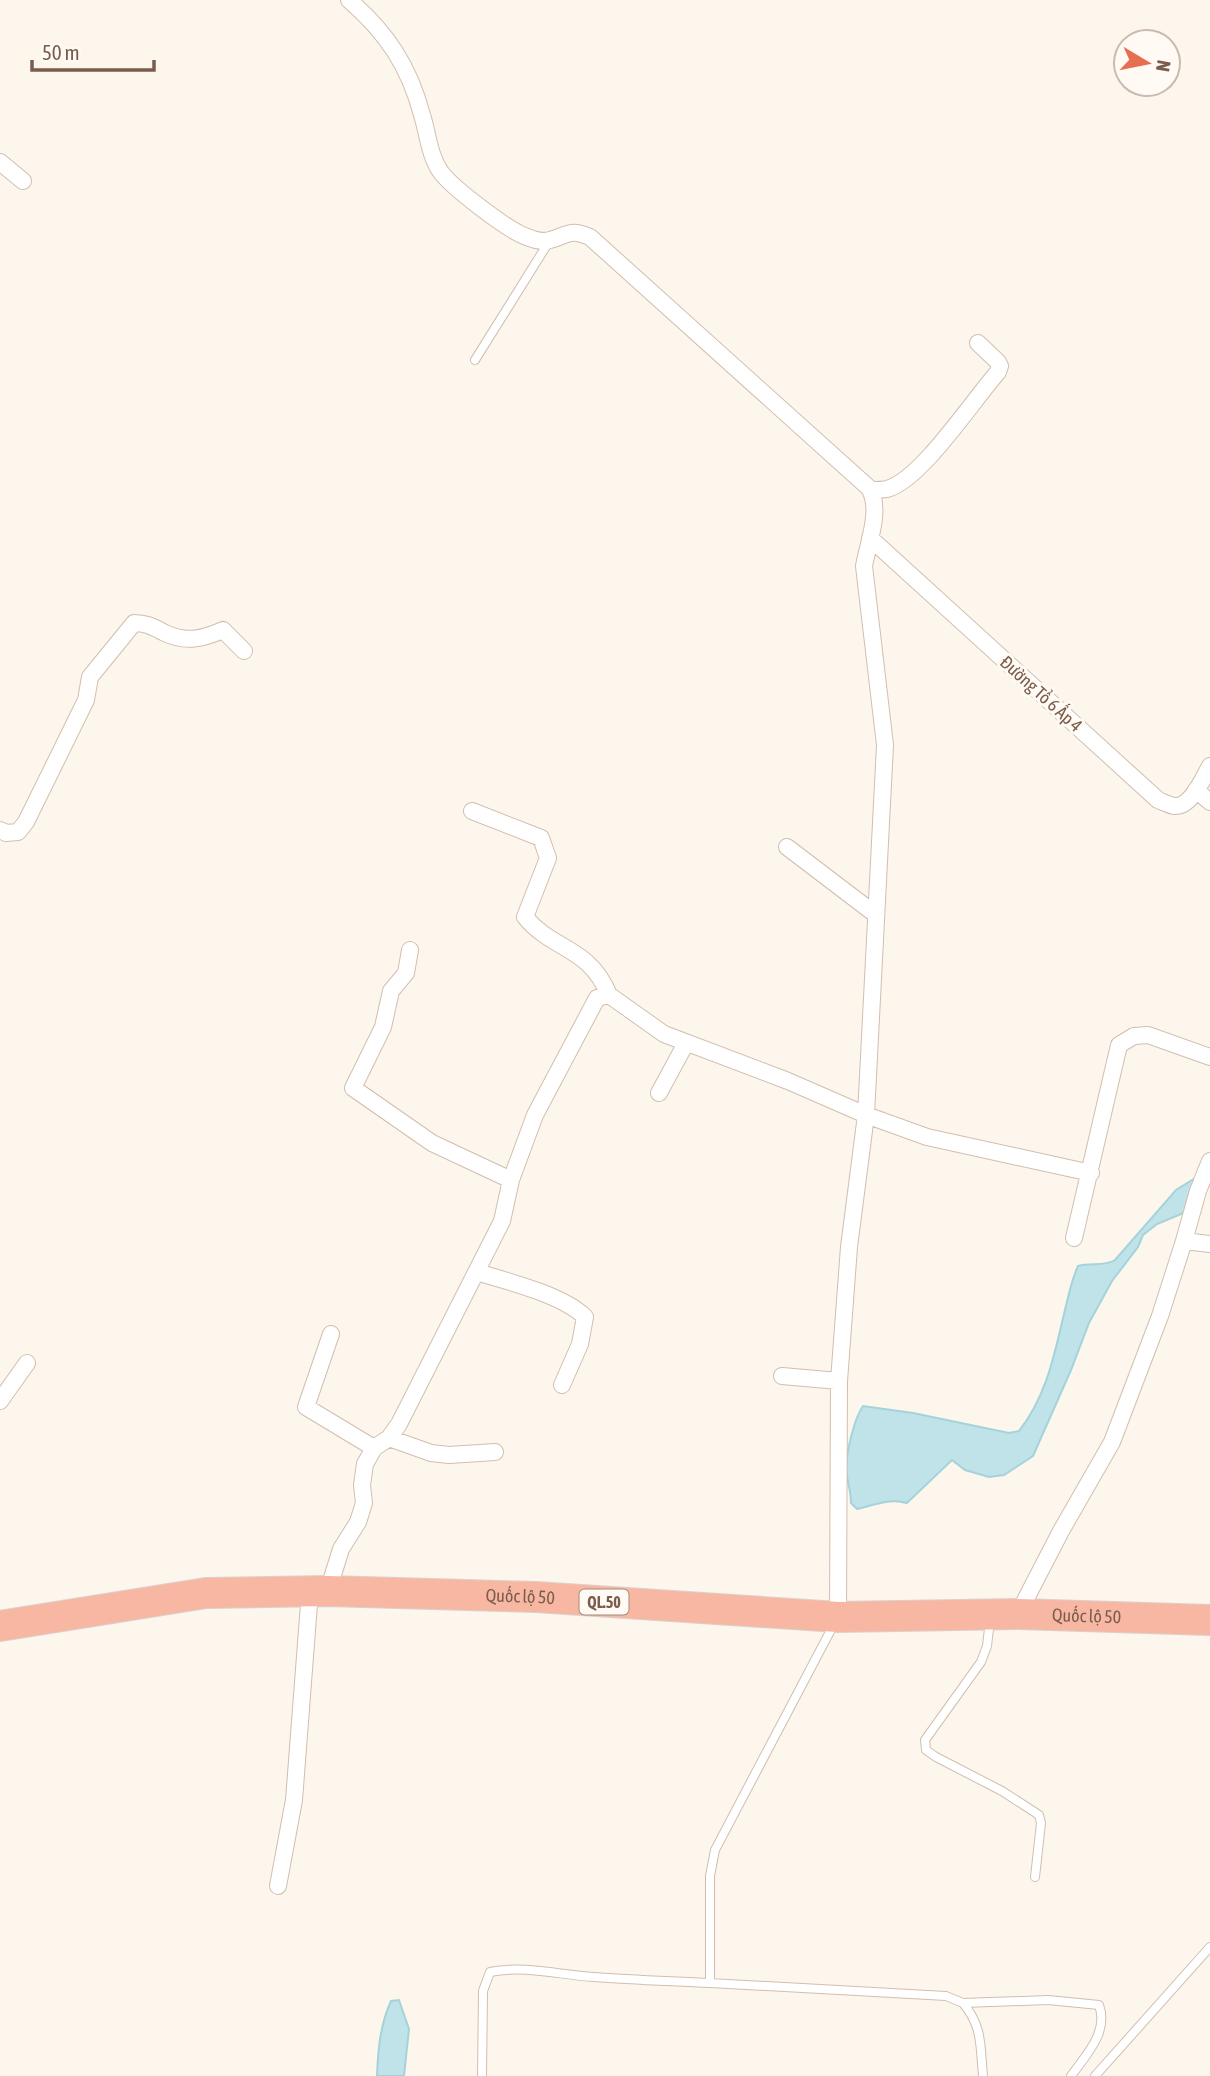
<svg xmlns="http://www.w3.org/2000/svg" width="1210" height="2076" font-family="'Asap Condensed',sans-serif">
  <rect width="100%" height="100%" fill="#fdf6ec"/>
  <path fill="#bfe3e8" stroke="#a5d3da" stroke-width="2" d="M1205,1172H1210V1185L1196,1191L1186,1212L1157,1224L1143,1235L1138,1247L1112,1281L1089,1323L1071,1370L1033,1456L1004,1475L989,1477L965,1470L952,1460L907,1503C888,1498 875,1505 857,1509L851,1503C851,1490 847,1481 846,1470C846,1453 854,1419 863,1406L913,1413L1009,1433L1019,1431C1046,1397 1054,1356 1064,1314C1068,1298 1071,1281 1078,1266C1091,1262 1103,1267 1115,1260L1176,1190Z
    M399,2000L409,2029L404,2076H377C378,2050 380,2025 391,2001Z"/>
  <g fill="none" stroke-linecap="round" stroke-linejoin="round">
    <defs>
      <path id="lane" d="M475,360L550,240
        M990,1620L987,1646L981,1662L925,1740L926,1750L936,1757L1002,1791L1039,1815L1041,1823L1035,1877
        M710,1983L946,1996L963,2003L1048,2000L1099,2005C1109,2032 1086,2055 1071,2076
        M963,2003C983,2027 980,2046 983,2076
        M482,2076L483,1991L490,1972C526,1965 559,1975 594,1977C632,1980 671,1981 710,1983V1876L715,1850L834,1624
        M1095,2076L1210,1947"/>
      <path id="street" d="M349,0C387,33 409,66 422,115C428,134 429,154 440,171C451,187 502,225 520,234C529,238 540,243 550,240C569,235 569,228 590,237L869,488C882,509 868,543 864,566L885,745L866,1115L849,1247L839,1381L838,1617
        M0,162L23,181
        M871,490C876,490 882,490 887,489C921,480 973,400 998,372L1000,366L998,362L978,343
        M870,538L1158,800C1163,802 1169,805 1174,806C1191,808 1203,778 1210,766
        M1196,790L1210,802
        M472,811L541,838L548,858L525,917C553,951 589,946 609,995
        M0,830L6,833L18,832L26,822L86,700L90,677L134,623C147,623 153,627 165,633C186,643 202,639 223,630L244,651
        M787,847L875,914
        M410,950L406,973L391,991L383,1027L353,1088L432,1143L511,1180
        M659,1093L686,1043
        M1074,1238L1119,1045L1134,1036L1148,1035L1210,1057
        M1184,1241L1198,1191L1210,1161
        M476,1272C507,1281 563,1295 585,1317L580,1344L562,1385
        M331,1334L306,1407L374,1448
        M782,1376L839,1381
        M0,1401L27,1363
        M389,1438L431,1453L449,1455L495,1452
        M328,1591L341,1549L358,1522L364,1503L362,1485L365,1464L374,1448L389,1438L399,1424L502,1221L511,1180L535,1115L597,998L609,995L664,1034L788,1081L866,1115L927,1137L1091,1173
        M1018,1614L1061,1531L1112,1442L1160,1316L1184,1241L1210,1244
        M278,1886L294,1800L310,1591"/>
      <g id="highway">
        <path id="s1" d="M0,1626L206,1593L328,1591L536,1597L838,1617L1018,1614L1210,1620"/>
      </g>
    </defs>
    <use href="#lane" stroke="#d1beb0" stroke-width="10"/>
    <use href="#street" stroke="#d1beb0" stroke-width="18"/>
    <use href="#highway" stroke="#dad1cd" stroke-width="32"/>
    <use href="#lane" stroke="#fff" stroke-width="8"/>
    <use href="#street" stroke="#fff" stroke-width="16"/>
    <use href="#highway" stroke="#f7b7a3" stroke-width="30"/>
  </g>
  <g text-anchor="middle" stroke-width="6" stroke-linejoin="round" paint-order="stroke">
    <rect fill="#fffaf3" stroke="#a28b7f" stroke-width="2" x="579.5" y="1589.5" width="49" height="25" rx="5"/>
    <g font-size="16" font-weight="bold" fill="#7a5c4d">
      <text x="604" y="1608">QL.50</text>
    </g>
    <g font-size="18" fill="#7a5c4d" stroke="#fffaf3">
      <text transform="translate(1041 694) rotate(42)" y="6">Đường Tổ 6 Ấp 4</text>
      <text dy="6" stroke="none"><textPath href="#s1" startOffset="523">Quốc lộ 50</textPath></text>
      <text dy="6" stroke="none"><textPath href="#s1" startOffset="1090">Quốc lộ 50</textPath></text>
    </g>
  </g>
  <g transform="translate(1147 63) rotate(100)"><circle r="33" fill="#fffaf3" stroke="#cabbb1" stroke-width="2"/>
  <path d="M0-5L12 26L0 18L-12 26Z" fill="#e76f51"/>
  <text y="-10" font-size="19" font-weight="bold" text-anchor="middle" fill="#7a5c4d">N</text>
  </g>
  <path d="M32 60v10h122v-10" fill="none" stroke="#7a5c4d" stroke-width="3.5"/>
  <text x="42" y="60" font-size="21" fill="#7a5c4d" stroke="#fffaf3" stroke-width="5" paint-order="stroke">50 m</text>
</svg>
